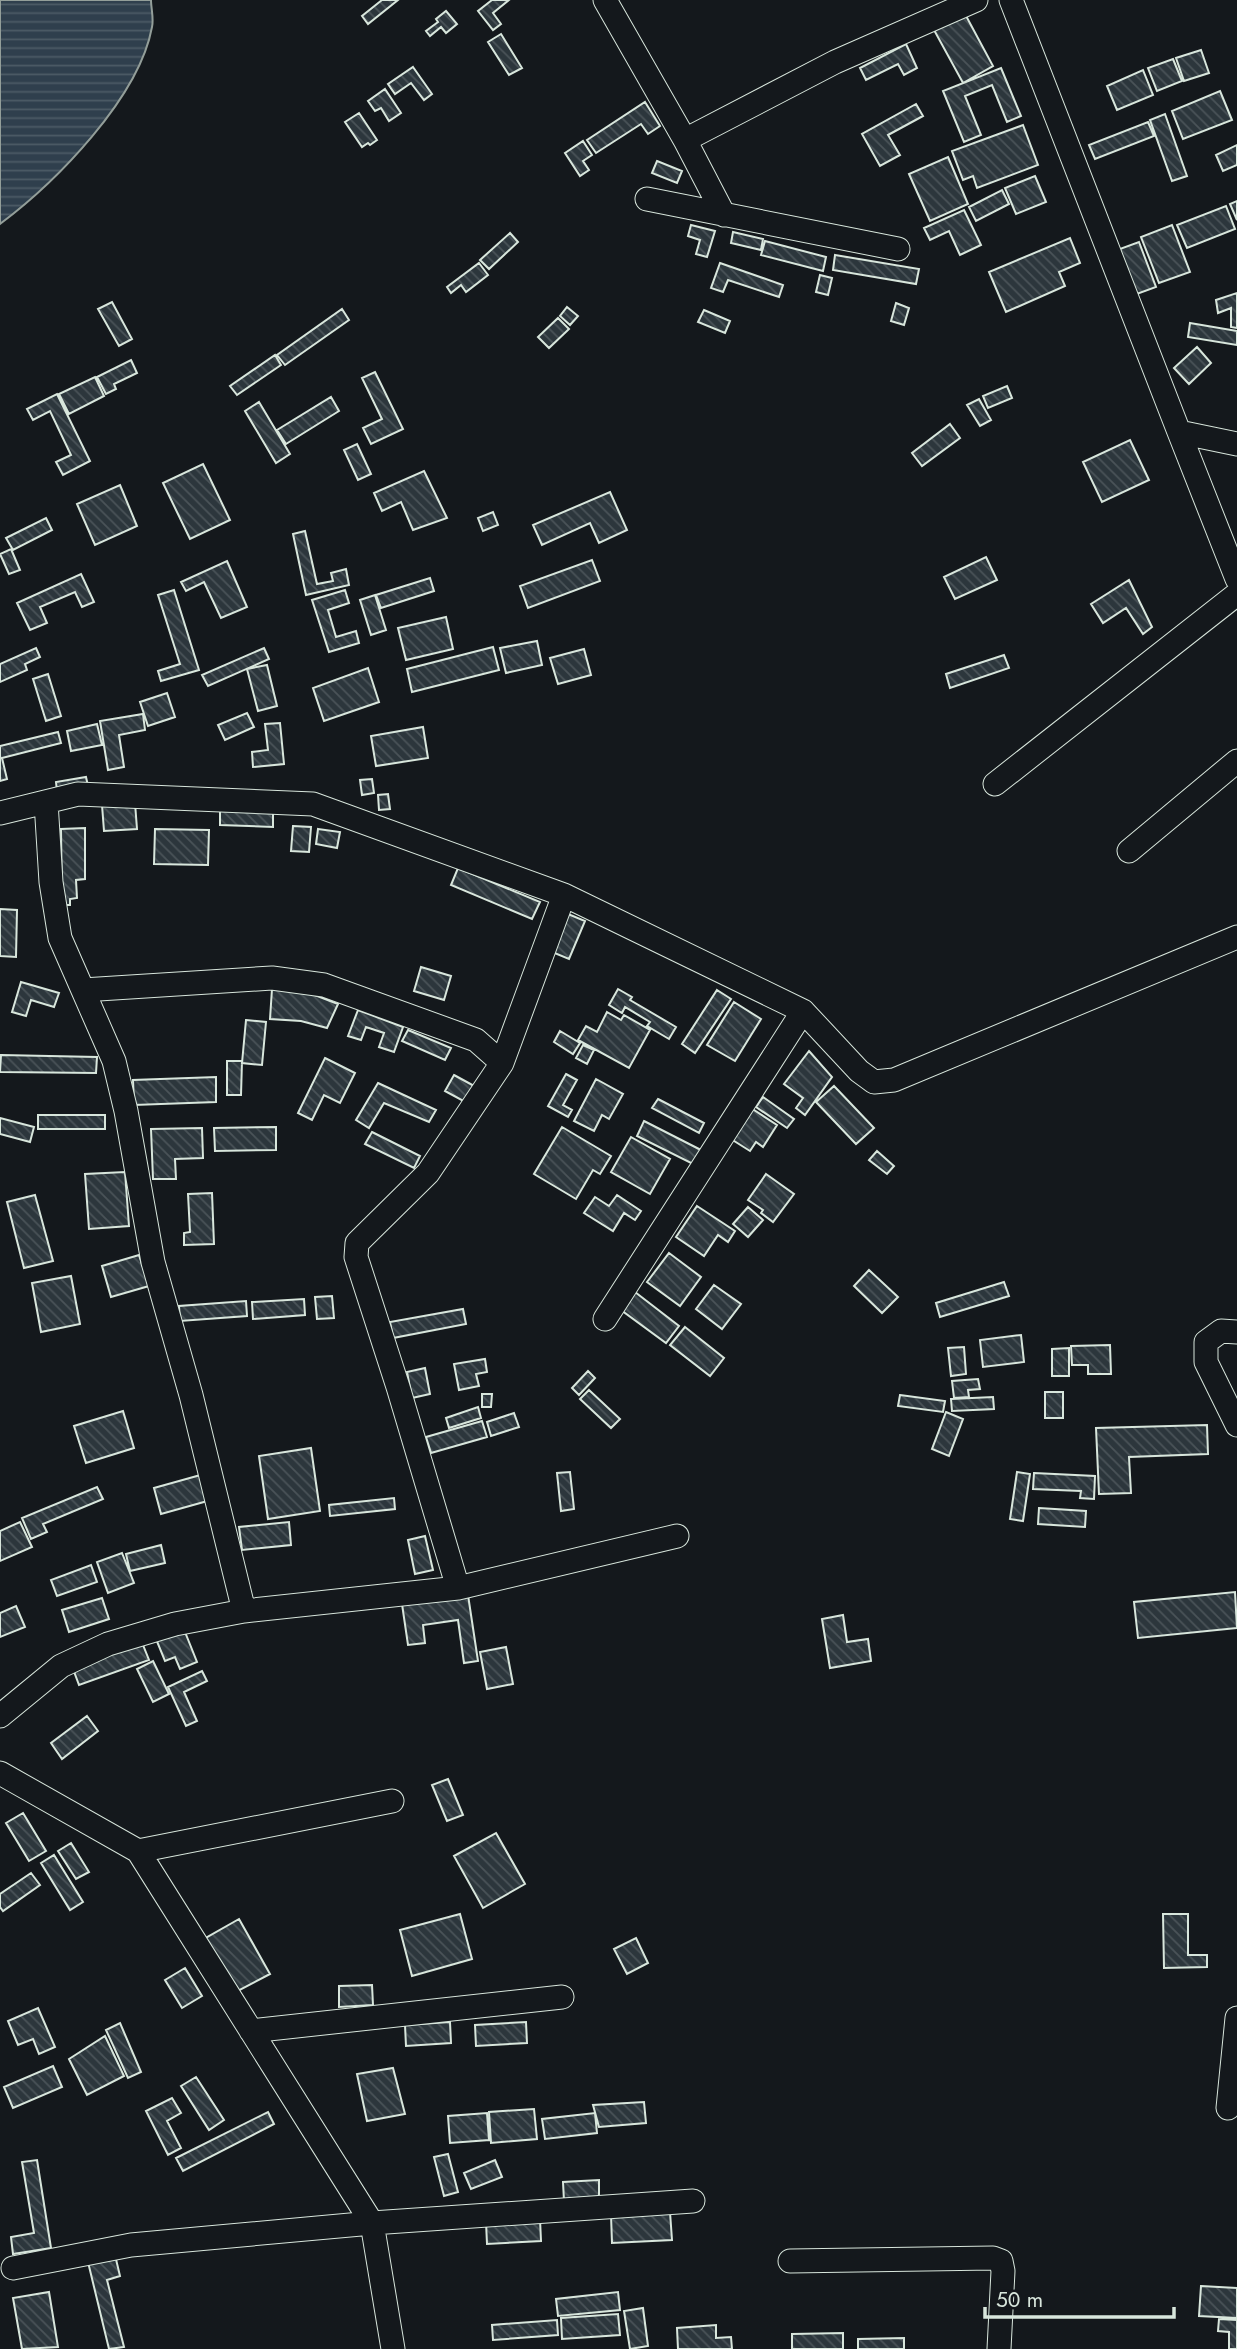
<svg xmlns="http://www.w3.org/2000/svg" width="1237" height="2349" font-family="Jost,sans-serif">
  <defs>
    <pattern id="water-rules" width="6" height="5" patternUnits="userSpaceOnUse" patternTransform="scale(1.75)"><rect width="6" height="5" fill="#2f3f4d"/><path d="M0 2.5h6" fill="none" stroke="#4c5b66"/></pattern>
    <pattern id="building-back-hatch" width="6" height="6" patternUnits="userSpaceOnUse" patternTransform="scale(1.75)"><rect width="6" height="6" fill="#2c363c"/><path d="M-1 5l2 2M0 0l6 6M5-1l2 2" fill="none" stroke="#4a5358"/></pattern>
  </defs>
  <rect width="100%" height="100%" fill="#14181c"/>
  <path fill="url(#water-rules)" stroke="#939e99" stroke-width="2" d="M0,0H151C151,8 154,19 152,27C139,98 56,182 0,224Z"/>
  <path fill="url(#building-back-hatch)" stroke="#d8e6dc" stroke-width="2" d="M382,0H398L368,24L362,16Z
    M492,0H509L493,13L501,24L493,30L478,11Z
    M446,11L457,24L446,33L441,27L430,36L426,31L438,22L436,19Z
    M965,14L993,66L963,83L934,30Z
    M501,34L522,68L509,75L488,42Z
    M906,44L917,68L904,75L898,64L866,80L860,68Z
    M1201,50L1209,73L1184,81L1176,58Z
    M1173,59L1182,81L1157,91L1148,68Z
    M413,67L432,94L424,100L411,83L395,94L388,84Z
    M1001,68L1021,116L1007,122L992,85L965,96L981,135L964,142L943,91Z
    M1143,70L1153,95L1117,110L1107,86Z
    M385,89L401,113L389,121L381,108L375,111L368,101Z
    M1220,91L1232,120L1183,139L1172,111Z
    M645,102L660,126L648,134L641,124L596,153L587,140Z
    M916,104L923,116L888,135L900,155L880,166L862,134Z
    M359,113L377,140L370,145L368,143L362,147L345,122Z
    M1165,114L1187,176L1172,181L1150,120Z
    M1148,122L1154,136L1095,159L1089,145Z
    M1023,125L1038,165L977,188L973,176L963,180L952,151Z
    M583,141L592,155L583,161L589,170L580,176L565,153Z
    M1237,145V165L1223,171L1216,155Z
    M948,157L968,204L930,221L909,174Z
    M657,161L682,171L677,183L652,173Z
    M1035,176L1046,202L1016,214L1005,188Z
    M1002,190L1009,204L976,221L969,207Z
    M1237,201V220L1230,204Z
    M1226,206L1235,229L1187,248L1177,225Z
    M964,210L981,245L960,255L949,231L930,240L924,228Z
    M691,225L715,231L707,257L696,254L700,240L688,236Z
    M1172,225L1190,272L1159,283L1141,237Z
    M733,232L763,239L761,250L731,243Z
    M510,233L518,242L489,269L480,260Z
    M1070,238L1080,263L1059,272L1065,286L1006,312L989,272Z
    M765,241L826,257L823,271L761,255Z
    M1139,242L1156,287L1134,295L1117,250Z
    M835,255L919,269L916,284L833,270Z
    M479,263L488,275L466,292L461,285L451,293L447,287Z
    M720,263L783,285L779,297L728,280L723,292L711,288Z
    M820,275L832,278L828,295L816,292Z
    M1237,293V328L1231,327V308L1218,313L1216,300Z
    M112,302L132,339L119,346L98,309Z
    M896,303L909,308L904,325L891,321Z
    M567,307L578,316L570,325L560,316Z
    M342,309L349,320L285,365L277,355Z
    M704,310L730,321L725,333L698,322Z
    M558,318L569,329L549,348L538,337Z
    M1190,323L1237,331V345L1188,337Z
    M1197,347L1211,363L1189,384L1174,368Z
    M275,355L281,365L237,395L230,386Z
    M131,360L137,373L114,384L116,389L106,394L97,377Z
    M375,372L403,429L371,444L363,428L382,419L362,378Z
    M95,377L104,396L69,414L59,394Z
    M1007,386L1012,398L988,408L983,396Z
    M57,394L90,461L63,475L56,462L71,455L50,411L33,420L27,409Z
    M331,397L339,411L286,444L277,430Z
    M979,399L991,420L980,426L967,405Z
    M259,402L290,454L276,463L245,411Z
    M950,424L960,438L922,466L912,453Z
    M1130,440L1149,480L1102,502L1083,462Z
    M357,444L371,474L358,480L344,450Z
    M203,464L230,520L190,539L163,483Z
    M424,471L447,518L413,530L401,502L382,511L374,493Z
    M120,485L137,526L95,545L77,504Z
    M610,492L627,530L599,543L590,523L542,545L533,525Z
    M493,512L498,525L483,531L478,518Z
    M46,518L52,530L13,550L6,538Z
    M305,531L317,584L333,581L331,573L346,569L349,585L306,595L293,534Z
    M11,549L20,570L9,574L0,554Z
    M986,557L997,580L955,599L944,577Z
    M592,560L600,581L528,608L520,586Z
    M227,561L247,607L221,618L204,582L186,591L181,582Z
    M81,574L94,602L82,607L75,592L40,607L47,623L30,630L17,603Z
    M430,578L434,591L381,608L376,595Z
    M1129,580L1152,627L1143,634L1126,608L1103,623L1091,604Z
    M174,590L199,670L161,681L158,671L180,664L158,595Z
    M345,590L349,603L328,610L336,637L356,631L359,643L329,652L312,600Z
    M375,595L386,630L371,635L360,600Z
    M446,617L453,649L406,660L398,628Z
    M537,641L542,665L506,673L500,648Z
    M493,647L499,670L412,692L407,669Z
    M36,648L40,657L25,664L27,670L0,682V664Z
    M264,648L269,659L208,686L202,675Z
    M584,649L591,675L558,684L550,658Z
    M1004,655L1009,668L950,688L946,674Z
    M267,665L277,706L258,711L247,669Z
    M368,668L379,702L324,721L313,688Z
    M48,674L61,716L46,721L33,679Z
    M167,693L175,717L148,726L140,702Z
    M247,713L254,727L225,740L218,725Z
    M143,714L145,730L119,735L124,767L108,770L100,721Z
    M280,723L284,764L253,767L252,752L268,750L265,724Z
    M97,724L102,745L71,751L67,731Z
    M423,727L428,758L376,766L371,736Z
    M58,732L61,743L2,758L7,779L0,781V746Z
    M86,777L88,786L57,791L56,782Z
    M372,779L374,793L362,795L360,780Z
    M388,794L390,809L379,810L378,795Z
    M135,803L137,829L104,831L102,805Z
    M220,809L273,810V827L220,825Z
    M293,826L311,827L309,852L291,851Z
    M85,828V879L76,880L77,898L70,899V905H62L61,829Z
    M155,829L209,830L208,865L154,864Z
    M318,829L340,832L337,848L316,844Z
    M458,868L540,902L532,919L451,885Z
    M0,909L17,910L16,957L0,956Z
    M568,914L585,921L569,959L552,952Z
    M421,967L451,976L444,1000L414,991Z
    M21,982L59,993L54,1007L31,1000L26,1016L12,1012Z
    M272,989L307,992L338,1004L327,1028L301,1021L270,1019Z
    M618,989L632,997L630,1000L676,1027L669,1039L647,1026L650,1022L625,1007L622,1013L609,1005Z
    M717,990L731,999L695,1053L682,1044Z
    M734,1002L761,1019L735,1061L707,1045Z
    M358,1010L403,1027L394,1052L379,1047L384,1033L366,1027L361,1040L348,1036Z
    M607,1012L621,1020L624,1015L650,1030L629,1068L578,1040L586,1026L597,1032Z
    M246,1020L266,1022L262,1065L242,1063Z
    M408,1030L451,1048L445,1060L402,1041Z
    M560,1031L580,1043L573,1054L554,1042Z
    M583,1045L594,1050L587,1064L576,1058Z
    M809,1051L832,1077L805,1115L796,1108L803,1098L784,1084Z
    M1,1055L97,1057L96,1073L0,1072Z
    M325,1058L355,1073L340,1103L324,1095L312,1120L298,1113Z
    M227,1061H242L241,1095H227Z
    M566,1074L577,1080L563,1105L572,1110L568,1117L548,1106Z
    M454,1075L476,1087L467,1103L445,1091Z
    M216,1077V1102L134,1105L133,1080Z
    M596,1079L623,1094L609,1119L602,1115L594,1131L574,1121Z
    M378,1083L436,1110L429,1122L384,1103L369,1128L356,1120Z
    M834,1086L874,1128L856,1144L816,1102Z
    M763,1097L794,1119L787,1128L756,1107Z
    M658,1099L704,1123L699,1133L652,1108Z
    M751,1108L777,1125L763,1147L756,1142L750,1151L731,1139Z
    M38,1115H105V1129H38Z
    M0,1118L34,1127L30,1142L0,1134Z
    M644,1121L701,1150L693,1164L637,1136Z
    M276,1127V1150L215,1151L214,1128Z
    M562,1127L611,1156L600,1174L593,1170L576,1199L534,1174Z
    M202,1128L203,1158L175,1159L176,1179H153L151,1129Z
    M372,1132L420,1156L414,1168L365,1144Z
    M631,1137L670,1159L650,1194L611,1172Z
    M877,1151L894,1166L887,1174L869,1160Z
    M125,1172L129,1226L89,1229L85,1174Z
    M766,1174L794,1194L773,1222L761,1213L763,1210L748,1200Z
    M212,1193L214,1244L184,1245V1233L190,1232L188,1194Z
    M35,1195L53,1261L24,1268L7,1202Z
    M617,1195L641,1211L635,1220L624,1213L613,1231L584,1213L595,1197L609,1206Z
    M697,1206L735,1231L728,1242L718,1235L704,1256L676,1237Z
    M748,1207L763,1220L748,1237L733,1224Z
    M669,1253L701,1277L680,1306L647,1282Z
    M139,1255L149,1286L111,1297L102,1266Z
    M869,1270L898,1297L882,1313L854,1286Z
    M71,1276L80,1324L41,1332L32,1283Z
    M1004,1282L1009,1296L940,1317L936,1303Z
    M714,1285L741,1304L722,1329L696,1309Z
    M635,1292L679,1326L666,1343L621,1310Z
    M332,1296L334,1318L317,1319L315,1297Z
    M304,1299L305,1315L253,1319L252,1302Z
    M246,1301L247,1316L180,1321L179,1306Z
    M463,1309L466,1324L393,1338L390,1322Z
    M685,1327L724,1358L710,1376L670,1345Z
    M1021,1335L1024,1362L983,1367L980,1340Z
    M1110,1345L1111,1374H1088V1365H1072L1071,1346Z
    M964,1347L966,1374L951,1376L948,1348Z
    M1069,1348V1376H1052V1349Z
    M485,1359L487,1372L476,1374L479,1386L459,1390L454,1364Z
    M425,1368L430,1394L412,1398L407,1372Z
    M588,1371L595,1378L579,1395L572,1388Z
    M978,1379L980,1389L968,1390L969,1397L954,1398L952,1381Z
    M589,1390L620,1419L611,1428L580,1399Z
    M1045,1392H1063V1418H1045Z
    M482,1394H492L491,1407H482Z
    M900,1395L945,1401L943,1412L898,1406Z
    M993,1397L994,1409L952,1411L951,1399Z
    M478,1407L481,1418L449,1428L446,1418Z
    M123,1411L134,1448L86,1463L74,1426Z
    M946,1412L963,1419L949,1456L932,1449Z
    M514,1413L519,1427L491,1436L487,1422Z
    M482,1421L487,1437L431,1453L426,1437Z
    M1207,1425L1208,1454L1129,1457L1131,1493L1099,1494L1096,1428Z
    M311,1448L320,1511L268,1519L259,1456Z
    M570,1472L574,1509L561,1511L557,1473Z
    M1017,1472L1030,1474L1023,1521L1010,1519Z
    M1034,1473L1095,1476L1094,1499L1080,1498L1081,1491L1033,1489Z
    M204,1474L211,1500L161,1514L154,1488Z
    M97,1487L103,1499L43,1524L47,1532L31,1539L22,1518Z
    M394,1498L395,1509L330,1516L329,1505Z
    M1039,1508L1086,1511L1085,1527L1038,1524Z
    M20,1522L32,1547L0,1561V1531Z
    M289,1522L291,1545L242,1550L239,1527Z
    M425,1536L433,1570L415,1574L408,1540Z
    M161,1545L165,1563L130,1571L126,1554Z
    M122,1553L134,1583L108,1593L97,1562Z
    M91,1565L97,1582L57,1596L51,1580Z
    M1235,1592L1237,1628L1138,1638L1134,1602Z
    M468,1595L478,1661L464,1663L458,1620L423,1625L425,1643L408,1645L402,1604Z
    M102,1598L109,1619L69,1632L62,1610Z
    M16,1606L25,1627L0,1637V1613Z
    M843,1615L847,1642L868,1639L871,1661L830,1668L822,1619Z
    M183,1627L197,1662L180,1669L175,1657L165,1661L156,1639Z
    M141,1640L149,1660L79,1685L72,1666Z
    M506,1647L513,1684L487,1689L480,1652Z
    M153,1661L169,1694L153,1702L137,1669Z
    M202,1671L207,1681L184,1692L197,1721L186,1726L168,1687Z
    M87,1716L98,1731L62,1759L51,1743Z
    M448,1779L463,1815L447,1821L432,1785Z
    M23,1813L46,1851L29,1861L6,1823Z
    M496,1833L525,1884L483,1908L454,1856Z
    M71,1843L89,1872L76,1879L58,1851Z
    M54,1855L83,1902L70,1910L41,1863Z
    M31,1873L40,1885L3,1911L0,1907V1894Z
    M460,1914L472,1959L412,1976L400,1930Z
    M1163,1914H1188V1955H1207V1967L1164,1968Z
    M239,1919L270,1974L234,1993L204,1939Z
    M636,1938L648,1963L627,1974L614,1949Z
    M185,1968L202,1996L182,2008L165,1980Z
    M372,1985L373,2005L339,2007V1986Z
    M38,2008L55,2047L39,2054L33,2039L18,2045L8,2021Z
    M450,2022L451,2043L406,2046L405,2025Z
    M526,2022L527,2043L476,2046L475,2025Z
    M120,2023L141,2072L128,2078L106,2030Z
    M105,2036L124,2076L87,2095L69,2059Z
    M53,2066L62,2087L13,2108L4,2087Z
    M393,2068L405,2114L367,2121L357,2074Z
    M196,2077L224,2120L209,2130L181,2086Z
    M172,2098L181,2113L167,2121L181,2148L168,2155L146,2111Z
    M644,2102L646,2123L599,2127L593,2105Z
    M534,2109L537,2139L491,2143L489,2112Z
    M268,2112L274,2124L183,2171L176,2158Z
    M487,2113L489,2140L450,2143L448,2116Z
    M595,2113L597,2133L545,2139L542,2119Z
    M448,2154L458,2192L444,2196L434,2157Z
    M37,2160L51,2248L13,2254L11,2237L34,2233L22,2162Z
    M495,2160L502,2177L471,2189L464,2173Z
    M599,2180V2199L564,2201L563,2182Z
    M670,2212L672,2240L612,2243L611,2215Z
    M540,2219L541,2241L487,2244L486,2222Z
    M115,2255L120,2276L107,2280L124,2347L109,2349L88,2262Z
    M1201,2286L1237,2288V2318L1199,2316Z
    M49,2292L58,2347L22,2349L13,2298Z
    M618,2292L620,2310L558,2316L556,2299Z
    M643,2308L648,2346L630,2349L624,2311Z
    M618,2314L620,2335L562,2339L561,2318Z
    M1219,2319L1237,2320V2349H1229V2332L1218,2331Z
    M557,2320L558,2335L493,2340L492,2325Z
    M716,2325V2338L731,2337L732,2349H678L677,2328Z
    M843,2333V2349H792V2334Z
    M904,2338V2349H858V2339Z"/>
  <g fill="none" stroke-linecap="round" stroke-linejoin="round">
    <defs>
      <path id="minor" d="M605,0L685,140L724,215
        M1011,0L1179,432L1237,444
        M685,140L835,62L976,0
        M647,199L898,249
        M1179,432L1237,579
        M995,784L1237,594
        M46,802L51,882L60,938L114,1061L126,1111L153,1262L191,1395L244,1611
        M0,813L78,794L313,804L564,895L803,1011L859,1071L874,1082L894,1080L1237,937
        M1129,851L1237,761
        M83,990L272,978L324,985L476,1040L502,1063
        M605,1319L803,1011
        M1237,1332L1221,1331L1206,1342V1362L1237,1425
        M458,1588L398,1387L356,1257L357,1243L428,1173L502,1063L564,895
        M0,1716L61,1666L108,1644L175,1624L244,1611L458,1588L677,1536
        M0,1773L138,1851L372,2223L393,2349
        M138,1851L392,1801
        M251,2031L562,1997
        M1228,2108L1237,2018
        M790,2261L993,2258L1001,2261L1003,2271L999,2349
        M13,2268L131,2245L372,2223L693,2201"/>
    </defs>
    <use href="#minor" stroke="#d8e6dc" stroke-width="25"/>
    <use href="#minor" stroke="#14181c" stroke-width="23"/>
  </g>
  <path d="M985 2307v10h189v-10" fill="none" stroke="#d8e6dc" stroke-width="3.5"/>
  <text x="996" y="2307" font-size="21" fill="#d8e6dc" stroke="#14181c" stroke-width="5" paint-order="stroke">50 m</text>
</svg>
